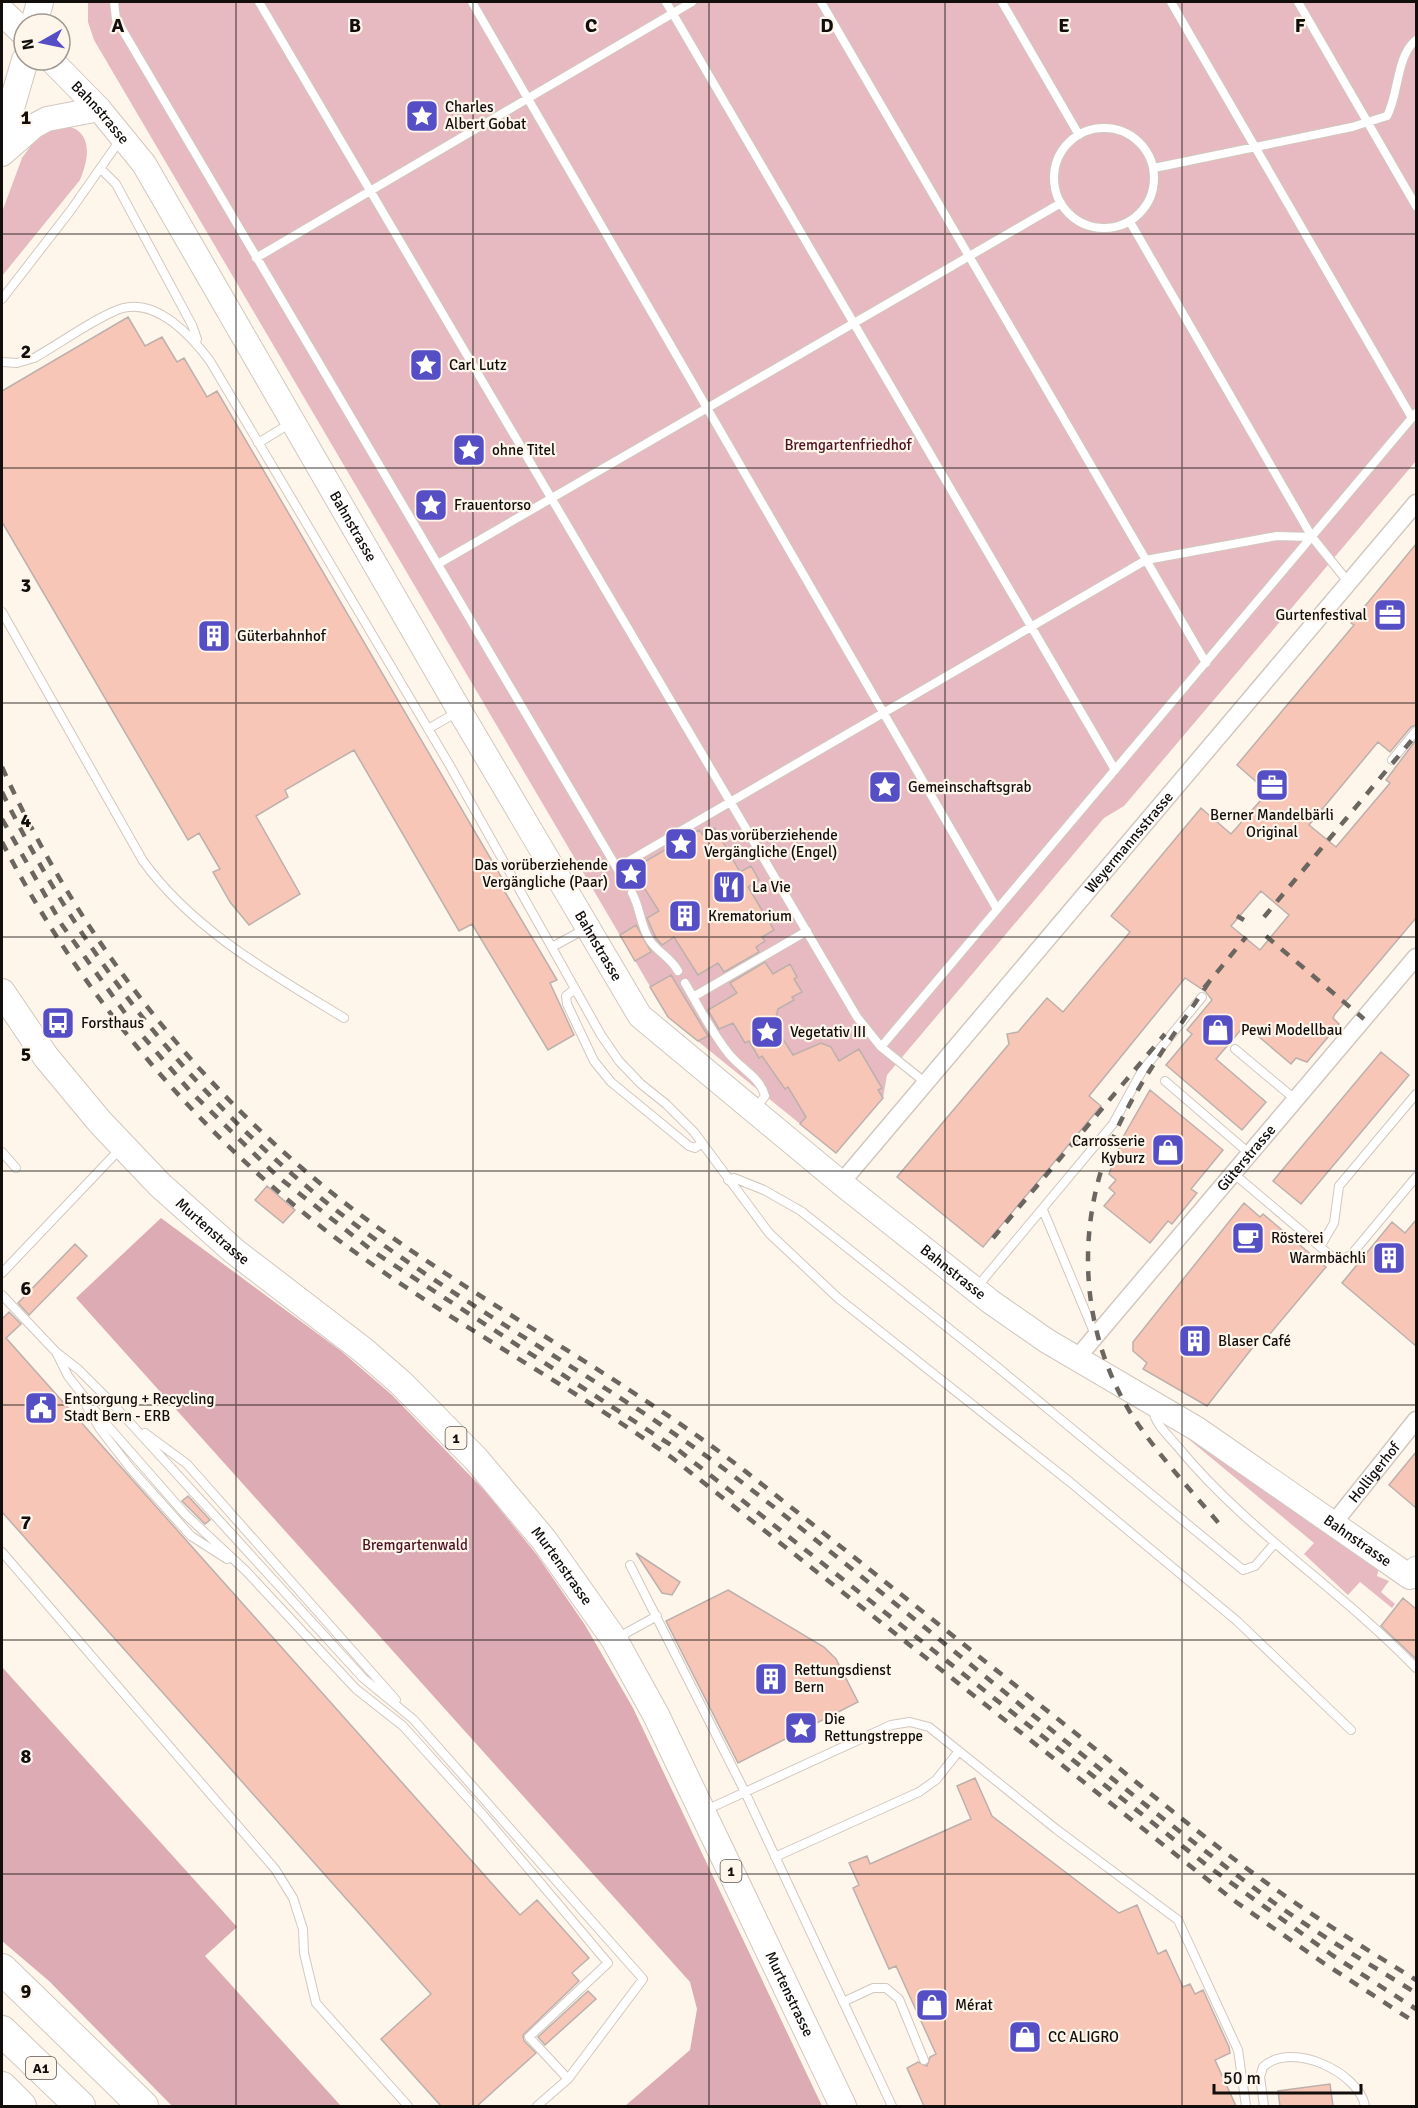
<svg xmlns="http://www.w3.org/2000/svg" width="1418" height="2108" font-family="Signika,sans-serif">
  <rect width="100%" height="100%" fill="#fef5eb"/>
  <path fill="#e7bac1" d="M88,2H1416V461L1124,806L1104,818L887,1075L883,1098L836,1153L668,1017L94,40L88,22Z
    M64,125C94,131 89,158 80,180L2,276V212L22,158L39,134Z
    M1168,1422L1379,1567L1377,1576L1389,1581L1381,1592L1395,1604L1392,1608L1360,1582L1348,1595L1304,1554L1314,1543Z"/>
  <path fill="#ddabb3" d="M161,1218L341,1351L392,1395L485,1491L537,1555L585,1625L633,1708L822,2106H625L690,2050L697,2009L690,1982L76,1298Z
    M2,1667L237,1927L205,1956L341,2106H172L49,1981L2,1941Z"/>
  <path fill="#f7c6b7" stroke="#bdb0ac" stroke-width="1.5" fill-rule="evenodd" d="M128,317L145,346L162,337L177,362L184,358L207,397L217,391L509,890L505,892L557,980L550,983L574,1035L548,1050L472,924L459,931L354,750L285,790L288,797L256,816L300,894L249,925L230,902L213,872L220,869L199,833L188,840L2,522V391Z
    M1416,544V725L1411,727L1390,752L1378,742L1309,825L1336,847L1390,783L1386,780L1416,740V918L1335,1014L1333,1018L1339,1024L1307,1062L1296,1058L1291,1064L1245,1025L1216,1059L1266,1102L1242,1130L1166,1065L1192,1034L1187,1030L1212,1000L1206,992L1185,978L1089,1096L1101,1106L983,1247L897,1177L1009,1044L1007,1034L1018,1032L1047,998L1063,1012L1130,932L1111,916L1201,808L1231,834L1268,792L1237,765L1354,625L1351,623ZM1261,891L1289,915L1260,950L1231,926Z
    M715,828L740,872L751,866L759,880L748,887L774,930L762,937L765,941L756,947L759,952L724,972L718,963L698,975L674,937L662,945L656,938L647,918L659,911L643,886L639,888L629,871L699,830L703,835Z
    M636,925L651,952L635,961L620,935Z
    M765,962L773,974L790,964L797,977L794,979L802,992L792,997L794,1000L778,1009L774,1025L793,1055L821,1043L831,1047L839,1061L859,1049L882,1088L878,1090L883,1098L836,1153L800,1124L806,1117L788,1087L785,1089L762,1056L759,1058L749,1041L745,1043L733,1023L719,1029L708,1010L737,993L730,983Z
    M671,975L708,1036L698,1041L668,1017L650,987Z
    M1381,1052L1409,1075L1301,1204L1273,1181Z
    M1150,1090L1223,1150L1191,1189L1197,1193L1172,1224L1168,1221L1150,1243L1104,1206L1115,1193L1109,1188L1116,1180L1109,1174L1123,1137Z
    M267,1186L295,1210L283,1223L255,1200Z
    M1244,1203L1260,1217L1263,1214L1326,1267L1264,1341L1260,1338L1207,1406L1143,1369L1147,1363L1133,1351V1342Z
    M1416,1220V1346L1342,1283L1392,1222L1405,1233Z
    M75,1244L87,1256L29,1315L18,1303Z
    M9,1312L21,1324L6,1338L520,1915L537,1900L589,1958L572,1973L579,1981L523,2035L524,2041L536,2053L477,2106H441L381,2039L431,1994L2,1512V1319Z
    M1416,1452V1508L1389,1485Z
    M188,1496L210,1520L205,1524L182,1501Z
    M636,1553L680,1582L672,1595L662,1593Z
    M728,1590L824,1647L836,1659L858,1702L738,1763L666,1621Z
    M1403,1598L1416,1609V1659L1381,1626Z
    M975,1778L992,1816L1119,1913L1137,1905L1158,1954L1166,1950L1183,1987L1190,1984L1195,1994L1203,1990L1229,2047L1230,2053L1215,2060L1236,2106H924L907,2068L918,2062L927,2066L930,2057L936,2054L896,1966L889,1969L853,1888L859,1885L849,1863L867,1856L870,1864L971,1819L957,1786Z
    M588,1991L596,1999L545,2045L538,2037Z
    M1330,2084L1333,2106H1280L1278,2091Z"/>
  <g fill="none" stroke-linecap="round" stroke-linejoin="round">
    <defs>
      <path id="lane" d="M114,2L116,19L624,880
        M259,2L857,1017L881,1047L926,1083
        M472,2L997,909
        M666,2L1115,770
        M821,2L1206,663
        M1002,2L1079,135
        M1171,2L1412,418
        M1298,2L1416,206
        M1054 178a50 50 0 1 1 100 0a50 50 0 1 1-100 0Z
        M1154,168L1352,127L1387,116C1399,94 1396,56 1416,40
        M101,169L116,184L192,325L197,339
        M1130,222L1312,537L1349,583
        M256,258L692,2
        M2,299L71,210L120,140
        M2,362L17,363L34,358C56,346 101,314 123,308C158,299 192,337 210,361L449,764L601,1035L619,1061L641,1084L666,1104L694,1132L769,1233L838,1298L1070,1482L1237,1621L1351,1730
        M258,443L291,423
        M438,564L1061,203
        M2,612L143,861C194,931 272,974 344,1018
        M428,729L459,711
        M1392,760L1416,731
        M617,868L1146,560L1277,536L1312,537
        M632,893C641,909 640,927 651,942C659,953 671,958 678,971
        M552,947L587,928
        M685,983C699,1007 712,1033 729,1054C741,1069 760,1077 765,1096L755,1109
        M575,989L566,996L567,1004L594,1061L611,1082L689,1146L695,1148L702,1143
        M693,997L807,931
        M881,1047L1416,413
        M1235,1049L1296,1100
        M1165,1081L1250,1154
        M2,1152L16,1168
        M1233,1173L1331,1256L1341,1260L1351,1255L1416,1177
        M728,1180L734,1178L764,1190L801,1211L996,1366L1243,1570L1255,1566L1275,1543
        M1043,1210L1096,1337
        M1320,1247L1334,1223L1339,1186L1416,1094
        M2,1273L121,1148
        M977,1287L1113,1124L1142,1071L1202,997
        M2,1295L56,1352
        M56,1352L79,1370L112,1403L363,1678L413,1719L643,1979L568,2079L529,2037L608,1963L484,1816L403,1726L356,1689L246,1571L185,1514L100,1417L68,1376Z
        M87,1407L100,1429L131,1469L191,1536L227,1559
        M1153,1410C1155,1424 1169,1436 1178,1447C1247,1531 1341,1590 1416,1668
        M145,1433L187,1464L396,1700
        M2,1552L275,1869L293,1898L303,1929L304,1953L316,2003L408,2106
        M630,1565L745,1792L892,2106
        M617,1638L657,1616
        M706,1810L891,1725L910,1722L929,1727L1056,1829L1178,1920L1238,2050L1246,2106
        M775,1857L919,1792L936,1780L959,1751
        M843,2002L873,1988H886L899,1999L924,2060
        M537,2106L568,2079
        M1264,2106L1260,2077L1263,2067C1292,2040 1359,2073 1365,2106"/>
      <g id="street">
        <path id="s1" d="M841,1183L1416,503"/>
        <path id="s2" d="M1077,1358L1416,957"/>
        <path id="s3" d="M1333,1524L1416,1420"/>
      </g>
      <g id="secondary">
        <path id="s4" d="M51,60L99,109L144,164L461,713L640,1016L841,1183L991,1302L1047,1341L1197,1429L1410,1577L1416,1569"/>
        <path d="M2,154L34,126L47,119L99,109"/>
      </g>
      <g id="primary">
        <path d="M2,12L24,33"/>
        <path d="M34,24L40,2"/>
        <path d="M2,139L25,60"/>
        <path id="s5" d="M2,992L46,1057L100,1122L160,1185L234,1251L363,1350L401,1383L476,1459L544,1540L614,1639L656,1715L843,2106"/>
      </g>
      <path id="highway" d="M2,1969L143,2106
        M2,2031L80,2106
        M2,2087L21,2106"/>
    </defs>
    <use href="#lane" stroke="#d1c8bf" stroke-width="10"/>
    <use href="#street" stroke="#d1c8bf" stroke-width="19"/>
    <use href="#secondary" stroke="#d1c8bf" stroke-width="26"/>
    <use href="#primary" stroke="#d1c8bf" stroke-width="28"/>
    <use href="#highway" stroke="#d1c8bf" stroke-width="32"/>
    <use href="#lane" stroke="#fff" stroke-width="8"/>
    <use href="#street" stroke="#fff" stroke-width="16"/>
    <use href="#secondary" stroke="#fff" stroke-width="24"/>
    <use href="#primary" stroke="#fff" stroke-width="26"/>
    <use href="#highway" stroke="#fff" stroke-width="30"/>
    <path stroke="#6c6661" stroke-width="4.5" stroke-dasharray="10 10" stroke-linecap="butt" d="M2,767C86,954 221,1119 390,1236C506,1317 632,1384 745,1471C852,1555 958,1640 1064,1724C1136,1781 1206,1841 1281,1893C1325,1924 1371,1952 1416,1980
      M2,792C83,959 200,1108 349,1220C477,1316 621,1389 748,1487C924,1623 1094,1770 1273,1902C1319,1935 1368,1963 1416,1993
      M2,819L62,925L135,1027L190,1091L277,1176L374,1252L677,1449L1209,1867L1332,1955L1416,2009
      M2,842C81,995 196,1132 333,1236C441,1317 561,1380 671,1457L1236,1902L1325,1964L1416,2023
      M1237,916L1244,920
      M1264,917L1416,735
      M1266,936L1364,1019
      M1209,982C1178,1030 1142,1076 1117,1129C1075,1219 1078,1326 1130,1412C1156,1453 1190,1489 1221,1526
      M1204,988L1246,937
      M993,1238L1165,1034"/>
  </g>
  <path fill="none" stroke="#120e0c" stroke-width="1.5" stroke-opacity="0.55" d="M236,2V2106M473,2V2106M709,2V2106M945,2V2106M1182,2V2106M2,234H1416M2,468H1416M2,703H1416M2,937H1416M2,1171H1416M2,1405H1416M2,1640H1416M2,1874H1416"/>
  <defs>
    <symbol id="sight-square" viewBox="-11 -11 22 22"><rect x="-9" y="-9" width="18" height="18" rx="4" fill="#554ec5" stroke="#fef5eb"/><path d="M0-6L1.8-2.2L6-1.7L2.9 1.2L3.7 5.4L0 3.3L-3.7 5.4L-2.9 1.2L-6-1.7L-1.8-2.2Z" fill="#fff"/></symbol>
    <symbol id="office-square" viewBox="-11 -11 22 22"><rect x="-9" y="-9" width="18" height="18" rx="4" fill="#554ec5" stroke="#fef5eb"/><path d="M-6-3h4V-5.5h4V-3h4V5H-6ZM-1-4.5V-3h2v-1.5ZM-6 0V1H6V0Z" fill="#fff"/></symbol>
    <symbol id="building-square" viewBox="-11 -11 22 22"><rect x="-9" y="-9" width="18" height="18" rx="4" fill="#554ec5" stroke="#fef5eb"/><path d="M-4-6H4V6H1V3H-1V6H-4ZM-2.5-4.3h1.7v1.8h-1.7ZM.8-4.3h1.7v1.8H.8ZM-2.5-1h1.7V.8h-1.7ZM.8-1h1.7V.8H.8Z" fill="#fff"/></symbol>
    <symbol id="restaurant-square" viewBox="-11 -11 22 22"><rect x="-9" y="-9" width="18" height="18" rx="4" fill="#554ec5" stroke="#fef5eb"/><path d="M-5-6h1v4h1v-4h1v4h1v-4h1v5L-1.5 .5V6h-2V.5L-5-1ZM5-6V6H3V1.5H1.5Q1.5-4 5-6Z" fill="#fff"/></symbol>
    <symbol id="bus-square" viewBox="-11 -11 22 22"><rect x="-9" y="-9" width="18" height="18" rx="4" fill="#554ec5" stroke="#fef5eb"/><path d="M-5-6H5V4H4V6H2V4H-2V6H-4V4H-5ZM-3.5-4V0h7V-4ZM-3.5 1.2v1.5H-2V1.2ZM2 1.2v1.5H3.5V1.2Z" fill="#fff"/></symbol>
    <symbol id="shop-square" viewBox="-11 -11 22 22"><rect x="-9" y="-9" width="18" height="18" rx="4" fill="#554ec5" stroke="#fef5eb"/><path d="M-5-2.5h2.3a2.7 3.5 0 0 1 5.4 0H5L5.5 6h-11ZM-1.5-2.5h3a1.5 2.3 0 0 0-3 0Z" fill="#fff"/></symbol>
    <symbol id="cafe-square" viewBox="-11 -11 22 22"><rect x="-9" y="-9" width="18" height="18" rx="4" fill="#554ec5" stroke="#fef5eb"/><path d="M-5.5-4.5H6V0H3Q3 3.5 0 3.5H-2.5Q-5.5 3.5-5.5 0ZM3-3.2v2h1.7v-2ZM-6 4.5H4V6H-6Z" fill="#fff"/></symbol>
    <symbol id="civic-square" viewBox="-11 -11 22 22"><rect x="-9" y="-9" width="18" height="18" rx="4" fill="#554ec5" stroke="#fef5eb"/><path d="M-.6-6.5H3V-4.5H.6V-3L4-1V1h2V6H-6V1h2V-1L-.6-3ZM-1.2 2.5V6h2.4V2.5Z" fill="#fff"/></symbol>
  </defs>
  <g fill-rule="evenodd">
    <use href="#sight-square" x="403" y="97" width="38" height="38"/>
    <use href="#sight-square" x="407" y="346" width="38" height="38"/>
    <use href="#sight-square" x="450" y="431" width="38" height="38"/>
    <use href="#sight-square" x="412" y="486" width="38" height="38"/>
    <use href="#office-square" x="1371" y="596" width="38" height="38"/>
    <use href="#building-square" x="195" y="617" width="38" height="38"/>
    <use href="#office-square" x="1253" y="766" width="38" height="38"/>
    <use href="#sight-square" x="866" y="768" width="38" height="38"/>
    <use href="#sight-square" x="662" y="825" width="38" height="38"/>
    <use href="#sight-square" x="612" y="855" width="38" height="38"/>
    <use href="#restaurant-square" x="710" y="868" width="38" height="38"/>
    <use href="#building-square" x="666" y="897" width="38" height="38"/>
    <use href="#bus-square" x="39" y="1004" width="38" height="38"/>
    <use href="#shop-square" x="1199" y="1011" width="38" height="38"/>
    <use href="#sight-square" x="748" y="1013" width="38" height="38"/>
    <use href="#shop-square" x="1149" y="1131" width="38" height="38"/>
    <use href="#cafe-square" x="1229" y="1219" width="38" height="38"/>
    <use href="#building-square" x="1370" y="1239" width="38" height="38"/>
    <use href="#building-square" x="1176" y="1322" width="38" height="38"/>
    <use href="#civic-square" x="22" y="1389" width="38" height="38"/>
    <use href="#building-square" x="752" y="1660" width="38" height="38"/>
    <use href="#sight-square" x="782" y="1709" width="38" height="38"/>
    <use href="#shop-square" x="913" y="1986" width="38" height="38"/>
    <use href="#shop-square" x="1006" y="2018" width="38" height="38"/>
  </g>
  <g text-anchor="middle" stroke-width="4.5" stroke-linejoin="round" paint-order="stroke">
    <g fill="#fef5eb" stroke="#59534f" stroke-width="1.5">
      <rect x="445.5" y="1427" width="21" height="22" rx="4.5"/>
      <rect x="720.5" y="1860" width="21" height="22" rx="4.5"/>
      <rect x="26" y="2057" width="30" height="22" rx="4.5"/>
    </g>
    <g font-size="14" font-weight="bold" fill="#120e0c">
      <text x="456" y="1443">1</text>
      <text x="731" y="1876">1</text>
      <text x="41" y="2073">A1</text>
    </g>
    <g font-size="15" fill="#120e0c" stroke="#fef5eb" text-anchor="start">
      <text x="445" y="112">Charles<tspan x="445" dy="17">Albert Gobat</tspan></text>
      <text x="449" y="370">Carl Lutz</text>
      <text x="492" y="455">ohne Titel</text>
      <text x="454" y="510">Frauentorso</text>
      <text x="1367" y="620" text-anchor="end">Gurtenfestival</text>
      <text x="237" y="641">Güterbahnhof</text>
      <text x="908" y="792">Gemeinschaftsgrab</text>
      <text x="1272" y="820" text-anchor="middle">Berner Mandelbärli<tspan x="1272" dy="17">Original</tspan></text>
      <text x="704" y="840">Das vorüberziehende<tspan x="704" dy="17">Vergängliche (Engel)</tspan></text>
      <text x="608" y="870" text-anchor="end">Das vorüberziehende<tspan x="608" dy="17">Vergängliche (Paar)</tspan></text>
      <text x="752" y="892">La Vie</text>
      <text x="708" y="921">Krematorium</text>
      <text x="81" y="1028">Forsthaus</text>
      <text x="1241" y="1035">Pewi Modellbau</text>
      <text x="790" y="1037">Vegetativ III</text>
      <text x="1145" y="1146" text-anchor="end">Carrosserie<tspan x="1145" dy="17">Kyburz</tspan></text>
      <text x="1271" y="1243">Rösterei</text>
      <text x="1366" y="1263" text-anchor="end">Warmbächli</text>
      <text x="1218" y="1346">Blaser Café</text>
      <text x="64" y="1404">Entsorgung + Recycling<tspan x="64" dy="17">Stadt Bern - ERB</tspan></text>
      <text x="794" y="1675">Rettungsdienst<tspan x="794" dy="17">Bern</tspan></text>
      <text x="824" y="1724">Die<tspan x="824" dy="17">Rettungstreppe</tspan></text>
      <text x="955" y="2010">Mérat</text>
      <text x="1048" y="2042">CC ALIGRO</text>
    </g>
    <g font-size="15" fill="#120e0c" stroke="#fef5eb">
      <text dy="5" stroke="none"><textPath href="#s4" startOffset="72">Bahnstrasse</textPath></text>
      <text dy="5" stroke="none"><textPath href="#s4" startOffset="558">Bahnstrasse</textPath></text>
      <text dy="5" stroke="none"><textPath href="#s1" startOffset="446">Weyermannsstrasse</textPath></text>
      <text dy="5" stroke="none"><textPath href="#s4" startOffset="1044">Bahnstrasse</textPath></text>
      <text dy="5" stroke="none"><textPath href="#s2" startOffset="262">Güterstrasse</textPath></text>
      <text dy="5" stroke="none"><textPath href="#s5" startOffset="320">Murtenstrasse</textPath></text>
      <text dy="5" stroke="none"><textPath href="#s4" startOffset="1530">Bahnstrasse</textPath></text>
      <text dy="5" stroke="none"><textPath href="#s3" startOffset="66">Holligerhof</textPath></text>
      <text dy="5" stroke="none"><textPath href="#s4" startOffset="2016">Bahnstrasse</textPath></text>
      <text dy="5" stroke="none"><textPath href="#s5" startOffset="806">Murtenstrasse</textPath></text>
      <text dy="5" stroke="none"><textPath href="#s5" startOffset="1292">Murtenstrasse</textPath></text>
    </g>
    <g font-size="15" fill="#4e1223" stroke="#fef5eb">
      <text x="848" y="450">Bremgartenfriedhof</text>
      <text x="415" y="1550">Bremgartenwald</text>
    </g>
  </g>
  <g font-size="20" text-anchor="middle" font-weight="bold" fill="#120e0c" stroke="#fef5eb" stroke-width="4.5" stroke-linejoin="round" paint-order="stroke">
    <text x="118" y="32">A</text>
    <text x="355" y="32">B</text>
    <text x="591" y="32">C</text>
    <text x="827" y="32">D</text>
    <text x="1064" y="32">E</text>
    <text x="1300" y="32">F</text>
    <text x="26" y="124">1</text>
    <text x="26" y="358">2</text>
    <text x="26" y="592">3</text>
    <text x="26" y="827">4</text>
    <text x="26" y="1061">5</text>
    <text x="26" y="1295">6</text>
    <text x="26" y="1529">7</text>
    <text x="26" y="1763">8</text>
    <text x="26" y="1998">9</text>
  </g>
  <rect width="1418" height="2108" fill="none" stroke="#120e0c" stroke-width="6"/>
  <g transform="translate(42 42) rotate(261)"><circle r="28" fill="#fef5eb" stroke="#a09992" stroke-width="1.5"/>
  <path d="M0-4.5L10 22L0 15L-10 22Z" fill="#554ec5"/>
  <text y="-9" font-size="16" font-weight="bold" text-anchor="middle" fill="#120e0c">N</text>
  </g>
  <path d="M1214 2084v9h147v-9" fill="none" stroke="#120e0c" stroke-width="3"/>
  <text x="1223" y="2084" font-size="18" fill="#120e0c" stroke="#fef5eb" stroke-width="4.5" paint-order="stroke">50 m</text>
</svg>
